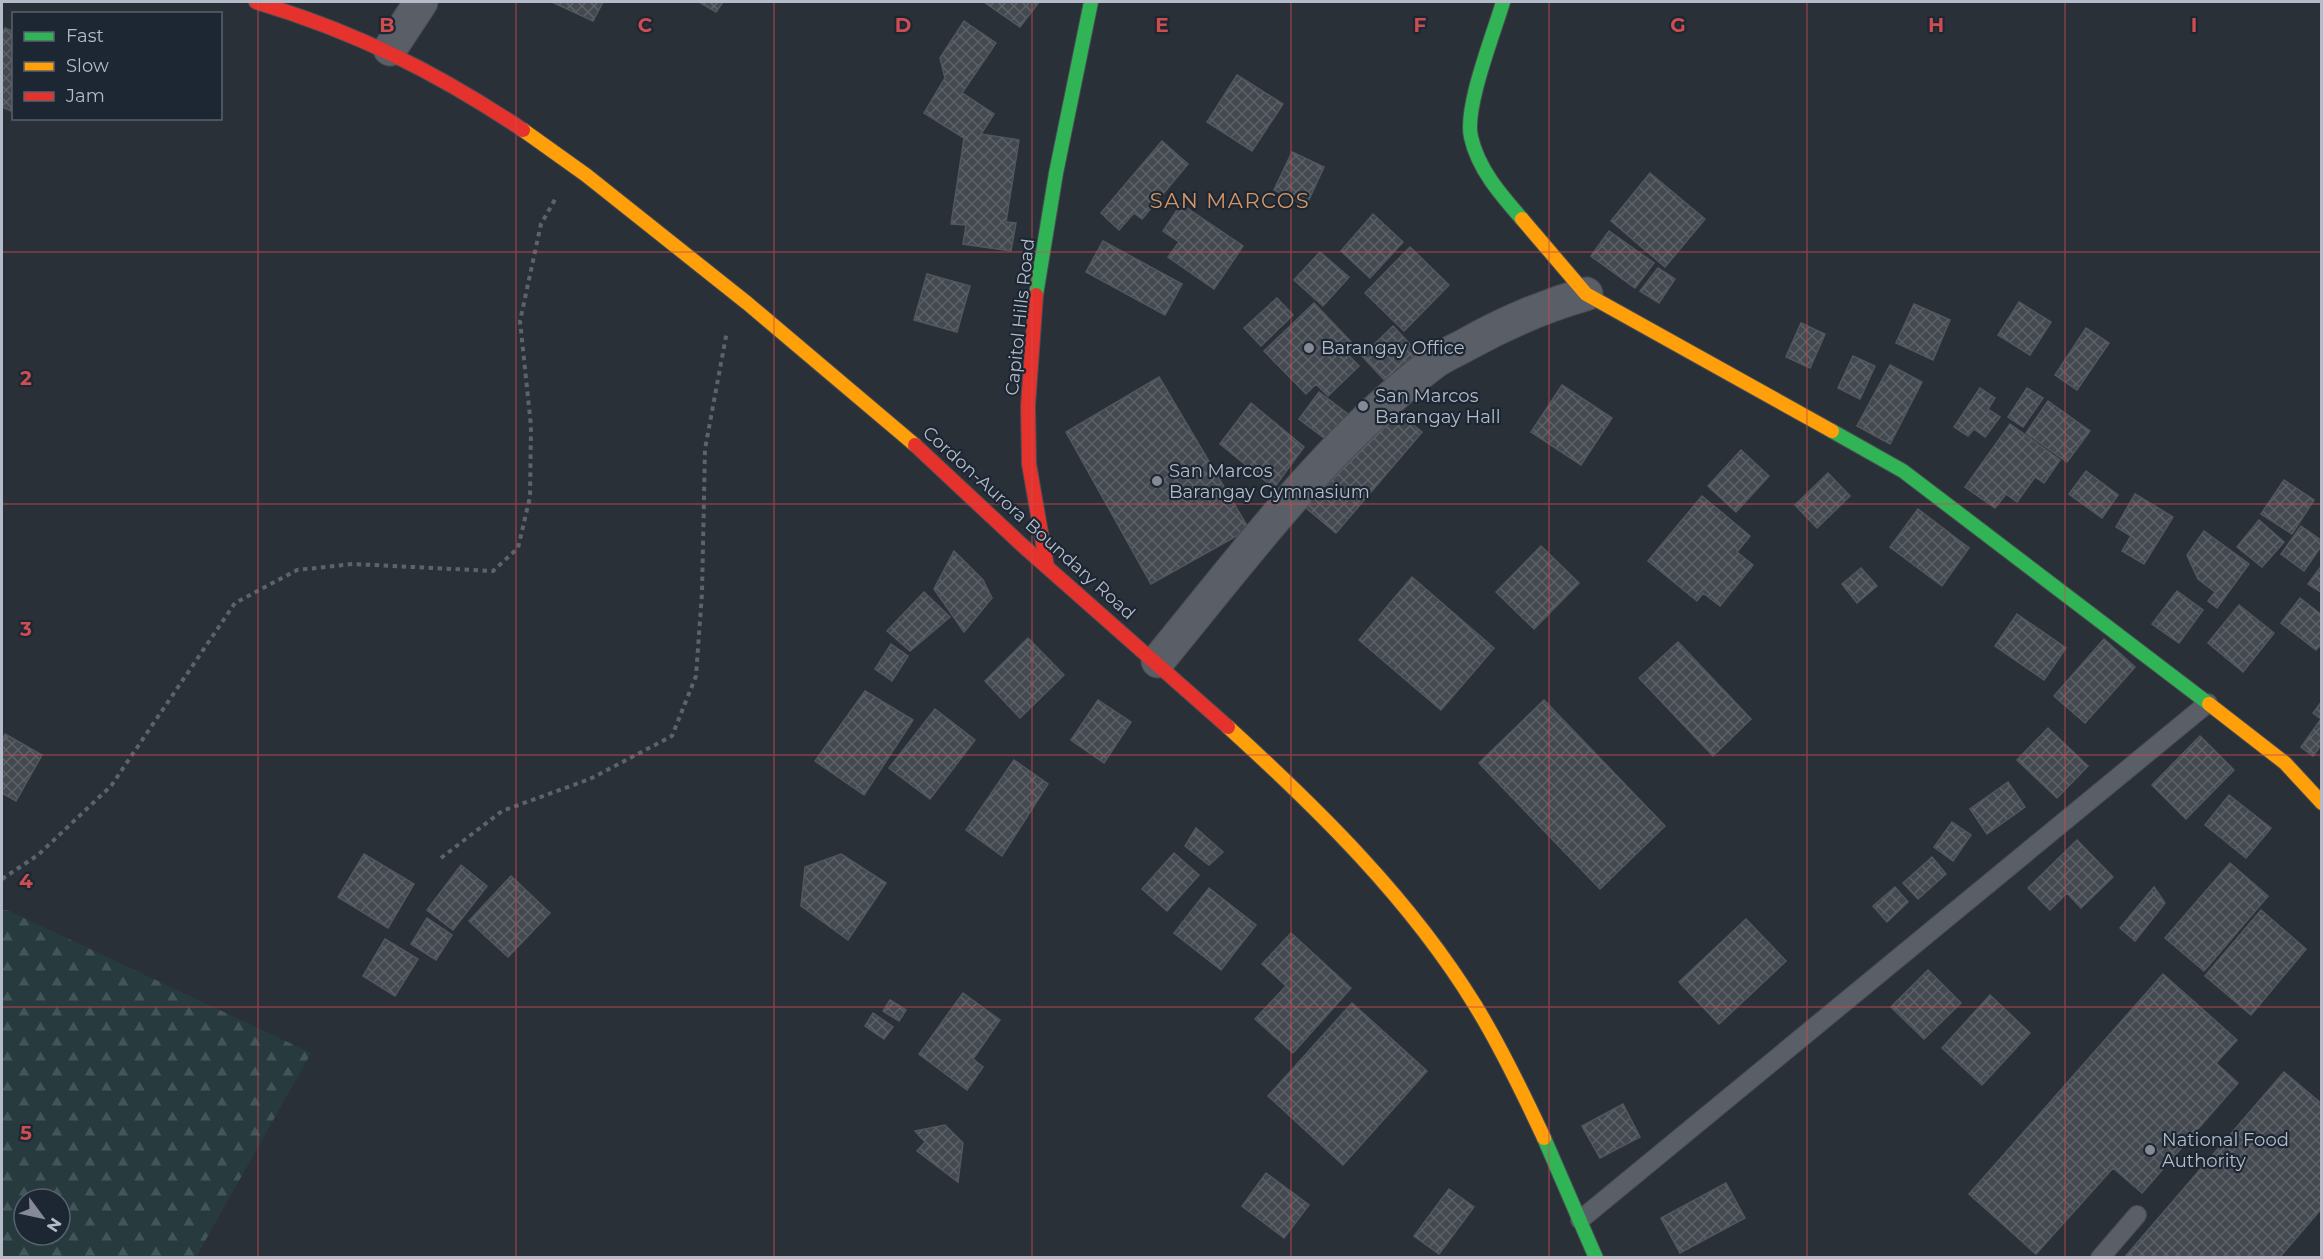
<svg xmlns="http://www.w3.org/2000/svg" width="2323" height="1259" font-family="Montserrat,sans-serif">
  <defs>
    <pattern id="forest-firs" width="22" height="20" patternUnits="userSpaceOnUse" patternTransform="scale(1.5)"><rect width="22" height="20" fill="#273a3e"/><path d="M5 1l3.5 6h-7zM16 11l3.5 6h-7z" fill="#445559"/></pattern>
    <pattern id="building-cross-hatch" width="8" height="8" patternUnits="userSpaceOnUse" patternTransform="scale(1.5)"><rect width="8" height="8" fill="#444950"/><path d="M0 0l8 8M0 8l8-8" fill="none" stroke="#5d6168"/></pattern>
  </defs>
  <rect width="100%" height="100%" fill="#2a3038"/>
  <path fill="url(#forest-firs)" fill-rule="evenodd" d="M2,910H7L311,1053L196,1257H2ZM24,1199H60V1235H24Z"/>
  <path fill="url(#building-cross-hatch)" stroke="#52575f" stroke-width="1.5" d="M552,2H603L593,21Z
    M699,2H723L716,12Z
    M984,2H1039L1020,27Z
    M964,21L996,43L962,93L994,114L981,134L1019,140L1006,222L1016,223L1011,251L963,244L966,225L951,224L964,138L924,113L945,78L940,58Z
    M5,28L14,32V112L2,107V34Z
    M1237,75L1283,104L1252,151L1207,122Z
    M1162,141L1188,164L1142,219L1134,213L1119,230L1101,213Z
    M1292,152L1324,167L1306,206L1274,190Z
    M1650,173L1705,219L1665,267L1611,221Z
    M1181,204L1243,246L1214,289L1168,257L1179,242L1163,231Z
    M1373,214L1403,242L1370,278L1341,251Z
    M1609,231L1654,263L1635,288L1591,256Z
    M1103,241L1182,284L1165,315L1086,272Z
    M1410,247L1449,285L1404,331L1365,293Z
    M1320,252L1349,277L1323,306L1294,280Z
    M1658,268L1675,279L1659,303L1640,291Z
    M927,274L970,286L957,332L914,320Z
    M1277,298L1293,315L1261,346L1244,328Z
    M2019,302L2051,322L2030,355L1998,335Z
    M1314,303L1354,345L1346,353L1359,366L1328,396L1316,384L1306,394L1264,351Z
    M1914,304L1950,320L1933,360L1896,343Z
    M1801,323L1825,334L1810,368L1786,357Z
    M1393,326L1421,356L1389,385L1362,356Z
    M2086,328L2109,343L2077,390L2055,375Z
    M1853,356L1875,366L1860,399L1838,388Z
    M1890,365L1922,382L1890,444L1857,426Z
    M1159,377L1249,529L1151,584L1066,432Z
    M1562,385L1612,418L1581,465L1531,432Z
    M1980,388L1995,398L1988,409L2000,417L1985,437L1974,429L1968,436L1954,427Z
    M2027,388L2043,398L2023,427L2008,417Z
    M1319,392L1352,417L1332,444L1299,419Z
    M2048,401L2090,431L2067,462L2026,433Z
    M1251,403L1304,447L1274,488L1220,444Z
    M1392,407L1422,432L1336,533L1306,508Z
    M2010,424L2060,460L2044,483L2035,477L2017,502L2006,494L1995,508L1965,487Z
    M1741,450L1769,476L1736,512L1708,486Z
    M2086,471L2118,495L2102,518L2069,494Z
    M1828,473L1850,496L1817,528L1795,505Z
    M2284,480L2314,500L2292,534L2261,514Z
    M2135,494L2173,517L2144,564L2122,551L2131,536L2116,527Z
    M1702,496L1750,536L1737,552L1753,565L1720,606L1703,593L1697,601L1648,561Z
    M1918,509L1969,548L1942,586L1890,547Z
    M2259,520L2284,542L2262,567L2237,547Z
    M2301,526L2322,541V545L2304,571L2281,554Z
    M2204,531L2249,564L2217,608L2208,601L2215,592L2198,579L2187,555Z
    M1541,546L1579,583L1534,629L1496,592Z
    M954,551L983,580L992,598L964,632L934,589Z
    M2322,565V593L2308,584Z
    M1861,568L1877,586L1857,603L1842,584Z
    M1412,577L1494,648L1441,710L1359,640Z
    M2177,591L2203,610L2179,643L2152,624Z
    M924,592L950,617L910,651L887,631Z
    M2300,598L2322,615V643L2316,650L2281,623Z
    M2239,605L2274,633L2243,672L2208,643Z
    M2017,614L2066,648L2044,680L1995,646Z
    M1028,638L1064,675L1020,718L985,681Z
    M2104,639L2135,667L2085,723L2054,696Z
    M1678,642L1751,719L1713,756L1639,678Z
    M891,644L908,656L892,681L875,669Z
    M865,691L913,720L864,795L815,761Z
    M1098,700L1131,722L1104,763L1071,740Z
    M1544,700L1665,826L1600,889L1479,763Z
    M2322,701V744L2313,756L2301,747L2321,719L2313,713Z
    M935,709L975,740L930,799L889,768Z
    M2048,728L2088,766L2057,798L2017,760Z
    M5,734L42,755L16,801L2,793V740Z
    M2200,736L2234,770L2186,819L2152,785Z
    M1014,760L1048,784L1002,856L966,830Z
    M2008,782L2025,807L1987,834L1970,809Z
    M2229,795L2271,828L2246,858L2205,825Z
    M1952,822L1971,835L1953,861L1934,847Z
    M1196,828L1223,852L1209,865L1185,846Z
    M2077,840L2113,877L2081,908L2067,893L2050,910L2028,888Z
    M1174,853L1199,875L1167,911L1142,889Z
    M364,854L414,884L388,928L338,897Z
    M841,854L886,883L848,940L801,906L805,867Z
    M1932,857L1946,874L1918,899L1903,883Z
    M2230,863L2268,896L2204,971L2165,938Z
    M461,865L487,886L453,930L427,910Z
    M511,876L550,913L508,957L469,921Z
    M1895,887L1908,902L1887,922L1873,906Z
    M2154,887L2165,903L2135,941L2120,928Z
    M1209,888L1256,925L1221,970L1174,933Z
    M2261,910L2306,949L2251,1015L2205,976Z
    M427,918L452,935L436,960L411,944Z
    M1746,919L1786,961L1719,1024L1679,982Z
    M1291,933L1351,988L1293,1053L1255,1019L1286,986L1262,964Z
    M385,939L418,959L395,996L363,976Z
    M1928,970L1961,1003L1924,1039L1891,1007Z
    M2163,974L2237,1040L2216,1063L2238,1083L2142,1193L2113,1168L2036,1254L1969,1194Z
    M963,993L1000,1020L973,1059L983,1067L967,1090L919,1054Z
    M1990,995L2030,1033L1982,1085L1942,1048Z
    M890,1000L906,1010L899,1021L883,1011Z
    M1352,1003L1427,1071L1343,1165L1268,1096Z
    M873,1013L893,1027L884,1039L865,1026Z
    M2284,1072L2322,1104V1208L2279,1258H2124Z
    M1623,1104L1640,1137L1600,1158L1582,1126Z
    M945,1125L963,1143L958,1182L917,1151L925,1142L915,1131Z
    M1266,1173L1309,1205L1284,1238L1242,1206Z
    M1726,1183L1745,1218L1680,1253L1661,1218Z
    M1449,1189L1474,1207L1439,1254L1414,1236Z"/>
  <g fill="none" stroke-linecap="round" stroke-linejoin="round">
    <defs>
      <path id="lane" d="M1580,1220L2208,703
        M2100,1258L2137,1215"/>
      <path id="street" d="M390,49L421,2
        M1158,661C1243,558 1326,444 1433,363C1444,355 1457,350 1469,343C1507,322 1544,306 1586,294"/>
      <path id="fast" d="M1503,2C1494,33 1464,108 1471,137C1478,169 1501,195 1522,219
        M1036,295L1056,173L1091,2
        M1832,431L1903,471L2209,704
        M1544,1138L1596,1258"/>
      <path id="slow" d="M523,130L586,175L747,303L915,445
        M1522,219L1586,294L1832,431
        M2209,704L2285,763L2322,803
        M1228,727C1319,810 1410,899 1475,1005C1501,1047 1523,1093 1544,1138"/>
      <path id="jam" d="M256,2C356,32 436,72 523,130
        M1036,295L1028,406L1029,464L1047,567
        M915,445L1022,545L1228,727"/>
    </defs>
    <use href="#lane" stroke="#484c53" stroke-width="20"/>
    <use href="#street" stroke="#484c53" stroke-width="35"/>
    <use href="#fast" stroke="#484c53" stroke-width="16"/>
    <use href="#slow" stroke="#484c53" stroke-width="16"/>
    <use href="#jam" stroke="#484c53" stroke-width="16"/>
    <path stroke="#5d636a" stroke-width="4" stroke-dasharray="4.5 4.5" stroke-linecap="butt" d="M441,858L502,811L590,779L672,736L696,676L702,593L705,449L727,331
      M2,879L38,855L111,786L235,603L297,570L353,564L493,571L518,548L530,497L531,426L520,321L541,224L557,196"/>
    <use href="#lane" stroke="#5a5e66" stroke-width="18"/>
    <use href="#street" stroke="#5a5e66" stroke-width="33"/>
    <use href="#fast" stroke="#30b455" stroke-width="14"/>
    <use href="#slow" stroke="#ff9f0a" stroke-width="14"/>
    <use href="#jam" stroke="#e5322d" stroke-width="14"/>
  </g>
  <path fill="none" stroke="#ce4d50" stroke-width="1.5" stroke-opacity="0.55" d="M258,2V1258M516,2V1258M774,2V1258M1032,2V1258M1291,2V1258M1549,2V1258M1807,2V1258M2065,2V1258M2,252H2322M2,504H2322M2,755H2322M2,1007H2322"/>
  <g fill="#848b96" stroke="#1d2633" stroke-width="2">
    <circle cx="1309" cy="348" r="6"/>
    <circle cx="1363" cy="406" r="6"/>
    <circle cx="1157" cy="481" r="6"/>
    <circle cx="2150" cy="1150" r="6"/>
  </g>
  <g text-anchor="middle" stroke-width="4.5" stroke-linejoin="round" paint-order="stroke">
    <g font-size="18" fill="#b4bcc9" stroke="#1d2633">
      <text transform="translate(1020 317) rotate(-84)" y="6">Capitol Hills Road</text>
      <text transform="translate(1029 523) rotate(42)" y="6">Cordon-Aurora Boundary Road</text>
    </g>
    <g font-size="18" fill="#b4bcc9" stroke="#1d2633" text-anchor="start">
      <text x="1321" y="354">Barangay Office</text>
      <text x="1375" y="402">San Marcos<tspan x="1375" dy="21">Barangay Hall</tspan></text>
      <text x="1169" y="477">San Marcos<tspan x="1169" dy="21">Barangay Gymnasium</tspan></text>
      <text x="2162" y="1146">National Food<tspan x="2162" dy="21">Authority</tspan></text>
    </g>
    <g font-size="21" letter-spacing="1.5" fill="#d59563" stroke="#1d2633">
      <text x="1230" y="208">SAN MARCOS</text>
    </g>
  </g>
  <g font-size="20" text-anchor="middle" font-weight="bold" fill="#ce4d50" stroke="#1d2633" stroke-width="4.5" stroke-linejoin="round" paint-order="stroke">
    <text x="387" y="32">B</text>
    <text x="645" y="32">C</text>
    <text x="903" y="32">D</text>
    <text x="1162" y="32">E</text>
    <text x="1420" y="32">F</text>
    <text x="1678" y="32">G</text>
    <text x="1936" y="32">H</text>
    <text x="2194" y="32">I</text>
    <text x="26" y="385">2</text>
    <text x="26" y="636">3</text>
    <text x="26" y="888">4</text>
    <text x="26" y="1140">5</text>
  </g>
  <rect width="2323" height="1259" fill="none" stroke="#b4bcc9" stroke-width="6"/>
  <rect x="12" y="12" width="210" height="108" fill="#1d2633" stroke="#59626f" stroke-width="1.5"/>
  <rect x="24" y="32" width="30" height="9" fill="#30b455" stroke="#59626f" stroke-width="1.5"/>
  <text x="66" y="42" font-size="18" fill="#b4bcc9">Fast</text>
  <rect x="24" y="62" width="30" height="9" fill="#ff9f0a" stroke="#59626f" stroke-width="1.5"/>
  <text x="66" y="72" font-size="18" fill="#b4bcc9">Slow</text>
  <rect x="24" y="92" width="30" height="9" fill="#e5322d" stroke="#59626f" stroke-width="1.5"/>
  <text x="66" y="102" font-size="18" fill="#b4bcc9">Jam</text>
  <g transform="translate(42 1217) rotate(123)"><circle r="28" fill="#1d2633" stroke="#59626f" stroke-width="1.5"/>
  <path d="M0-4.5L10 22L0 15L-10 22Z" fill="#848b96"/>
  <text y="-9" font-size="16" font-weight="bold" text-anchor="middle" fill="#b4bcc9">N</text>
  </g>
</svg>
